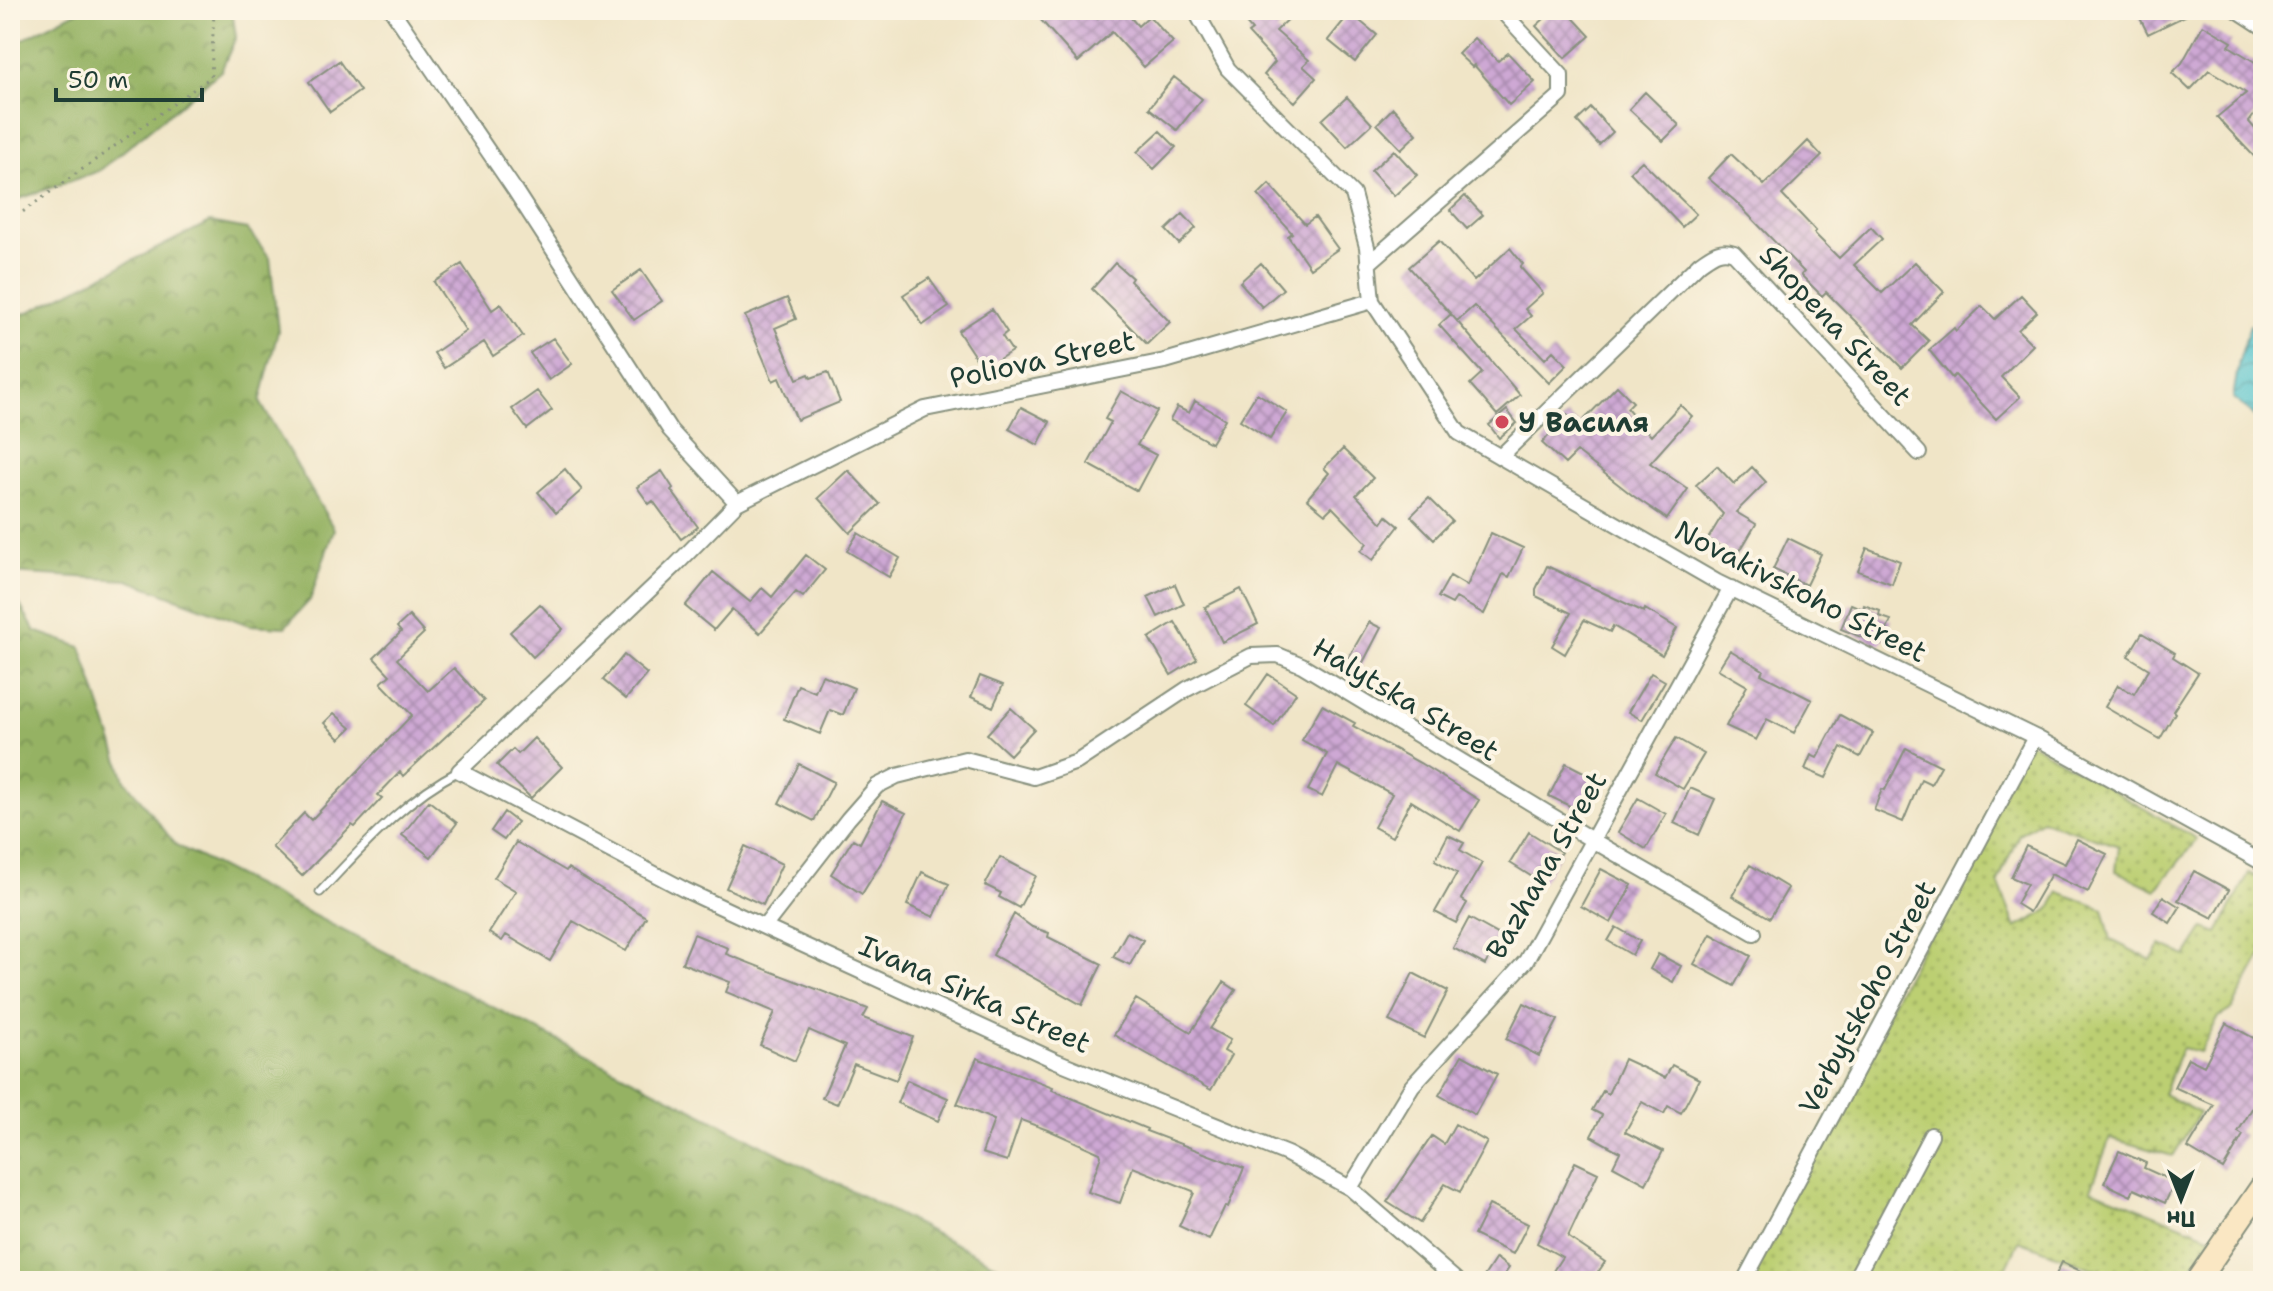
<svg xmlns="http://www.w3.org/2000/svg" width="2273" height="1291" font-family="'Shantell Sans',sans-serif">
  <defs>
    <pattern id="grass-dots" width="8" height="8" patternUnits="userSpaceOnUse" patternTransform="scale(2)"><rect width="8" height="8" fill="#bccf72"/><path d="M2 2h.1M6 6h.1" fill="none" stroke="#98a95e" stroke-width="1.8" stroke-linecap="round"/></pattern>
    <pattern id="forest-crowns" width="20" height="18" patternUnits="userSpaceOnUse" patternTransform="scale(2)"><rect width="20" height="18" fill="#95b264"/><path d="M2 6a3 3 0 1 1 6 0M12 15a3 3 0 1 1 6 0" fill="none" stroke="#799253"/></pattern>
    <pattern id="water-waves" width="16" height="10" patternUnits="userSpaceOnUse" patternTransform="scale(2)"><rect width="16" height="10" fill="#58c5ce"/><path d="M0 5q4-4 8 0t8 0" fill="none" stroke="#48a1a8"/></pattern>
    <pattern id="building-cross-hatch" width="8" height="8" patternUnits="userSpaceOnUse" patternTransform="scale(2)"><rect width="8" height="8" fill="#cea8d4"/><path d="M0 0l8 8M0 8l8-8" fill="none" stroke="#a78aad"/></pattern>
  </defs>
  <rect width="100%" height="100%" fill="#fcf5e5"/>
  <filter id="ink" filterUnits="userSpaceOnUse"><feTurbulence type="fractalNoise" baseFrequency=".0125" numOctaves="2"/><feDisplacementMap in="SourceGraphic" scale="16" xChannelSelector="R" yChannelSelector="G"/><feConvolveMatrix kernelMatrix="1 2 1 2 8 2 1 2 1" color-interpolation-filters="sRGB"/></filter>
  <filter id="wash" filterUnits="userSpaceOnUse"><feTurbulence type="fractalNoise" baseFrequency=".006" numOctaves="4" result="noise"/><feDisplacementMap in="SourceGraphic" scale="32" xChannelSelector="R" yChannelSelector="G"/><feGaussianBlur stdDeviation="1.8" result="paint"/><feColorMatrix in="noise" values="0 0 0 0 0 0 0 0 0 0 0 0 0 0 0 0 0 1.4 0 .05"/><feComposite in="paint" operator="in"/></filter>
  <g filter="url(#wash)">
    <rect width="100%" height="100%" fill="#f0e5c7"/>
    <path fill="url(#grass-dots)" stroke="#6e8653" stroke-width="2" d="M2023,739L2197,839L2156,890L2116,871L2119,846L2042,820L2019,834L1998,882L2016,928L2049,910L2059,892L2103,909L2111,940L2151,960L2161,945L2186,956L2204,928L2218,933L2249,873L2263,881V953L2232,1009L2219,1017L2200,1052L2182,1048L2163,1094L2199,1113L2173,1156L2110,1138L2091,1189L2212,1237L2181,1281H2126L2019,1241L2000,1281H1740L1966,867Z"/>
    <path fill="url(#forest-crowns)" stroke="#5a784c" stroke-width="2" d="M79,10H232L236,37L221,71L99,171L10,202V46Z
      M210,222L247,229L270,258L278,331L260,402L334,529L310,600L285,627L249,625L128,580L10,573V309L25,314Z
      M10,588L35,631L81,647L125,780L176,845L1028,1281H10Z"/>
    <path fill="url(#water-waves)" stroke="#3c8181" stroke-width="2" d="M2250,325L2263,326V418H2257L2233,398L2239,361Z"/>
    <g id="blocks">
      <path fill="url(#building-cross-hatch)" d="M1032,10H1059L1067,19L1078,10H1090L1098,19L1109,10H1124L1138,26L1149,16L1173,42L1144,67L1112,32L1078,62Z
        M1234,10H1298L1276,31L1309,60L1303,66L1316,78L1295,102L1264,75L1275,62L1248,33L1252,30Z
        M1554,10H1566L1590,36L1565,58L1536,26Z
        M2136,10H2197L2148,34Z
        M1350,13L1377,35L1355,62L1328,40Z
        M2203,25L2232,42L2229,46L2263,67V103L2249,122L2263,138V166L2217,117L2246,93L2209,70L2190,90L2172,73L2182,63Z
        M1474,38L1498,61L1508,53L1535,82L1509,105L1474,65L1472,67L1458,54Z
        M339,61L360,91L330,112L309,82Z
        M1174,77L1202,99L1177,130L1149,108Z
        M1645,92L1679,125L1663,141L1629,109Z
        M1347,97L1372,124L1347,147L1322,120Z
        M1393,108L1417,134L1401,149L1377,124Z
        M1591,108L1613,132L1599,145L1577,121Z
        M1160,131L1176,147L1154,169L1137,152Z
        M1808,141L1822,156L1782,195L1816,231L1814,233L1839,258L1871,227L1882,239L1854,265L1882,293L1915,262L1944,292L1912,325L1929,341L1902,368L1826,292L1822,296L1801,275L1804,272L1735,201L1708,178L1731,154L1764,185Z
        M1394,150L1417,175L1394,196L1371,171Z
        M1642,161L1696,214L1682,227L1630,172Z
        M1269,184L1305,224L1315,217L1338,249L1310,268L1288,236L1292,233L1258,195Z
        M1465,196L1483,215L1467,229L1450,210Z
        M1183,214L1196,228L1179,244L1166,230Z
        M1439,241L1474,281L1510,248L1523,264L1520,267L1543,293L1525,309L1531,316L1516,329L1545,359L1553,351L1567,365L1549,383L1474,306L1457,321L1409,267Z
        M1115,263L1132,278L1130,281L1170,322L1147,344L1092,289Z
        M1261,263L1283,289L1262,307L1240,282Z
        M462,264L492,310L501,304L523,336L493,356L484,342L444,368L434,353L466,331L434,282Z
        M641,270L662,301L634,320L612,290Z
        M929,278L949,307L923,325L903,295Z
        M2021,295L2037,312L2018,330L2033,345L2001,377L2020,397L1996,419L1955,375L1952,378L1929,350L1954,328L1956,331L1982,306L1995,319Z
        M787,298L796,319L775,328L797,379L809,374L811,378L828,372L840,402L797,420L779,378L773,381L745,316Z
        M992,309L1007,332L1002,336L1012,351L983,369L958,331Z
        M1451,314L1520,395L1497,415L1470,384L1482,373L1439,325Z
        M553,338L572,364L549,380L530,353Z
        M1617,386L1633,402L1627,408L1651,436L1680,405L1692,416L1650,463L1688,489L1667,519L1632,495L1577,452L1565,464L1542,443L1567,415L1579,425Z
        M537,391L552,410L527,429L512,409Z
        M1121,391L1157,411L1137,445L1156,455L1137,491L1088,464L1111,422L1105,419Z
        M1257,393L1287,412L1270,439L1240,420Z
        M1195,401L1225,419L1211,443L1170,420L1177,407L1189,413Z
        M1021,407L1050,422L1038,445L1009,429Z
        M1507,410L1517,423L1499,438L1489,425Z
        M1343,449L1373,478L1356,495L1382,523L1387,516L1399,526L1373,560L1361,551L1367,543L1332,507L1325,514L1307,499L1329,473L1324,468Z
        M1717,466L1734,484L1752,467L1766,482L1736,512L1756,524L1737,556L1708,539L1723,514L1696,485Z
        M565,469L582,490L556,513L538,492Z
        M848,470L880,504L850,533L818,498Z
        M662,471L673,488L671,490L698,527L681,539L653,501L649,504L637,487Z
        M1429,498L1452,521L1434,539L1411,516Z
        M858,533L900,558L889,577L847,551Z
        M1491,533L1523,548L1509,577L1503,574L1484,614L1456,598L1452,604L1438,597L1450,576L1467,586Z
        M1788,538L1821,554L1806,585L1773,569Z
        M1867,548L1900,561L1892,584L1858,571Z
        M806,555L825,570L803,597L796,592L760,633L732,609L714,630L685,606L713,572L750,602L762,588L772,597Z
        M1547,566L1644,612L1645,609L1677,628L1662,655L1613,626L1610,632L1584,620L1565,654L1552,646L1571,613L1536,596V589Z
        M1175,584L1184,604L1158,617L1148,597Z
        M1241,589L1258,624L1222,642L1205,607Z
        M540,604L563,629L533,657L510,632Z
        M1851,604L1863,609L1864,605L1880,611L1879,616L1891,620L1881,645L1841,629Z
        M409,616L424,633L397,659L428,691L454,668L484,701L403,776L400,772L378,795L382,798L355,827L352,825L302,876L272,847L304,813L311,820L412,715L381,683L390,675L374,658L401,632L397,627Z
        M1175,622L1197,659L1171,675L1149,638Z
        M1369,622L1381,628L1356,676L1342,669Z
        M2142,633L2175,653L2173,657L2198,673L2173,711L2175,713L2160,739L2105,707L2118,685L2134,694L2149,669L2128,656Z
        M1730,650L1763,670L1761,674L1812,700L1794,733L1767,719L1756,740L1726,726L1747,686L1718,669Z
        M624,655L647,674L626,699L603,680Z
        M1651,673L1665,681L1642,720L1628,712Z
        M1268,674L1296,693L1274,726L1246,706Z
        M822,675L854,688L843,715L830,710L820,734L784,719L798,685L815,692Z
        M980,676L1003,685L993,707L971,697Z
        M1322,705L1355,723L1353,726L1420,763L1479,800L1460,831L1411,801L1392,837L1374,827L1392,794L1338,765L1322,797L1308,790L1327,754L1302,740Z
        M1011,708L1034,729L1010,755L987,734Z
        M334,713L351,728L340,739L324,723Z
        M1840,715L1873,733L1860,757L1841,747L1826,778L1805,769L1811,755L1817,758Z
        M534,738L562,767L531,798L497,765L513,749L518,754Z
        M1676,738L1704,754L1683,789L1655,773Z
        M1906,748L1941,766L1931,784L1921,779L1903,822L1874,810L1882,789L1885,790Z
        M1566,763L1597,779L1580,811L1549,796Z
        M799,764L834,782L814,821L779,803Z
        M1690,788L1715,799L1699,835L1674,823Z
        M1638,798L1666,814L1646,849L1618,832Z
        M429,801L457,823L431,857L402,835Z
        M882,801L906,813L884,858L862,894L831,874L853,839L860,843Z
        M504,812L517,822L504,840L491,831Z
        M1529,832L1561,852L1542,883L1510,863Z
        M1448,835L1464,843L1460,850L1482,863L1461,899L1467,903L1456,923L1435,912L1457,873L1435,860Z
        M2077,839L2107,854L2088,892L2051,874L2029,912L2016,904L2027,884L2011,877L2026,846L2065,864Z
        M516,842L566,871L568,868L646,917L626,951L573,921L550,961L506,935L502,941L489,933L516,891L494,878Z
        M745,846L782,864L763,905L726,888Z
        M1000,857L1036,876L1019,908L999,897L1001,893L985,885Z
        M1750,865L1788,888L1770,918L1732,896Z
        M1601,869L1632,885L1611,923L1581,906Z
        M2194,871L2229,890L2213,918L2178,900Z
        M922,872L949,884L934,917L907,905Z
        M2163,896L2180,907L2170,923L2153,912Z
        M1014,914L1032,927L1049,933L1048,937L1102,964L1082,1005L993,955Z
        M1469,918L1501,936L1485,965L1453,948Z
        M1616,927L1640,941L1632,955L1608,941Z
        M1127,932L1143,940L1130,965L1113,957Z
        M694,934L728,948L726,954L868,1009L863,1018L913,1037L896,1080L854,1064L837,1104L822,1098L845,1046L809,1030L795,1061L760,1045L775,1012L726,992L730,982L682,963Z
        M1711,934L1751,956L1734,986L1694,964Z
        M1658,954L1681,966L1673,982L1650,969Z
        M1413,973L1448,991L1424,1038L1389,1021Z
        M1224,982L1236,990L1210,1029L1230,1040L1224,1051L1231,1055L1211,1090L1114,1035L1136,999L1191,1032Z
        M1524,1003L1558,1020L1539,1056L1506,1039Z
        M2226,1023L2263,1043V1090L2238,1132L2243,1135L2223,1169L2188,1148L2214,1105L2174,1087L2188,1058L2204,1066Z
        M1462,1055L1497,1074L1475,1115L1439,1095Z
        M977,1058L1053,1087L1052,1090L1147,1129L1146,1131L1244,1168L1228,1207L1225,1206L1209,1240L1179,1226L1194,1193L1193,1191L1133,1167L1120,1203L1088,1192L1101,1156L1100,1153L1053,1132L1021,1120L1007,1161L982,1153L994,1120L957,1104Z
        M1624,1059L1665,1078L1672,1065L1699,1079L1681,1113L1668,1106L1664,1114L1642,1102L1625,1132L1663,1151L1646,1184L1613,1166L1620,1152L1591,1136L1602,1115L1592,1110L1603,1091L1608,1094Z
        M907,1080L948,1098L938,1121L897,1103Z
        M1455,1124L1487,1142L1460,1192L1445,1184L1420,1223L1387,1202L1432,1136L1444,1144Z
        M2119,1151L2146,1163L2144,1168L2175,1182L2165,1203L2134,1189L2131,1196L2104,1183Z
        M1575,1162L1598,1173L1568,1237L1605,1262L1592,1281H1551L1556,1274L1553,1271L1562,1257L1537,1243Z
        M1489,1205L1528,1224L1513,1254L1474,1235Z
        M1496,1258L1509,1268L1500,1281H1481Z
        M2062,1262L2101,1281H2053Z"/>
    </g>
  </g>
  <g filter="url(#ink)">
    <use href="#blocks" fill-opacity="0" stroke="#88917e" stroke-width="2"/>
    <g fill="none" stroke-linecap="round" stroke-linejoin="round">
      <defs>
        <path id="lane" d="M320,892C363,847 403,800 459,771"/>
        <path id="street" d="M392,10L514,189L670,430L737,503
          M1195,10L1228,69L1353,194L1367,247L1372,301L1459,433L1717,582L2035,737L2263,863
          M2237,10L2263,27
          M1368,264L1561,95V75L1501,10
          M1372,301L1165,361L925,409L737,503L675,566L459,771L685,890L764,927L1054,1060L1287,1154L1350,1188L1457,1281
          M1500,457L1700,263C1712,255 1719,248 1734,253L1919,453
          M764,927L848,819L877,786L897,776L965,759L1034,777L1077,762L1187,689L1251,656L1278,655L1302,665L1592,840L1754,933
          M1350,1188L1412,1086L1526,961L1731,588
          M1744,1281L2035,737
          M1854,1281L1931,1135"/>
        <path id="secondary" d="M2197,1281L2263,1185"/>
      </defs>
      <use href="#lane" stroke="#88917e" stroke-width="11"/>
      <use href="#street" stroke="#88917e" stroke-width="18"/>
      <use href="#secondary" stroke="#88917e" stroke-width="26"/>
      <path stroke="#88917e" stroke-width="3" stroke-dasharray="2 6" stroke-linecap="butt" d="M10,221L211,77L214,10"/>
      <use href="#lane" stroke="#fff" stroke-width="7"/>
      <use href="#street" stroke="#fff" stroke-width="14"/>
      <use href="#secondary" stroke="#fae7c3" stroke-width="22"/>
    </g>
  </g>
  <circle fill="#d1495b" stroke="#fcf5e5" stroke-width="3" cx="1502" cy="422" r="8"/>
  <g text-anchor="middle" stroke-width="8" stroke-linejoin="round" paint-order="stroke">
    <g font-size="28" fill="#1f3d34" stroke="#fcf5e5">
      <text transform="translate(1836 325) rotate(47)" y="10">Shopena Street</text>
      <text transform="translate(1042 359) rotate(-12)" y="10">Poliova Street</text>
      <text transform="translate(1801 591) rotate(27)" y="10">Novakivskoho Street</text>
      <text transform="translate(1406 699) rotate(31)" y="10">Halytska Street</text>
      <text transform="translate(1546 865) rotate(-60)" y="10">Bazhana Street</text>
      <text transform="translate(975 994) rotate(24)" y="10">Ivana Sirka Street</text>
      <text transform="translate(1867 997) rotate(-62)" y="10">Verbytskoho Street</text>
    </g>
    <g font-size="28" font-weight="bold" fill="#1f3d34" stroke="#fcf5e5" text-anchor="start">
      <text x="1518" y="432">У Василя</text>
    </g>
  </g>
  <rect width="2273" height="1291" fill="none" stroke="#fcf5e5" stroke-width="40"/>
  <g transform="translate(2181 1199) rotate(180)" stroke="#fcf5e5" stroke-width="6" paint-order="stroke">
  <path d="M0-6L14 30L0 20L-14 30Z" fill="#1f3d34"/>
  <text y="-12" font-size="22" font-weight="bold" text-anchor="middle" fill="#1f3d34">Пн</text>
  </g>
  <path d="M56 88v12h146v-12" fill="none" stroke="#1f3d34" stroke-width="4"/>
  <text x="68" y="88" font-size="24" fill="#1f3d34" stroke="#fcf5e5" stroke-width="6" paint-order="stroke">50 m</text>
</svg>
